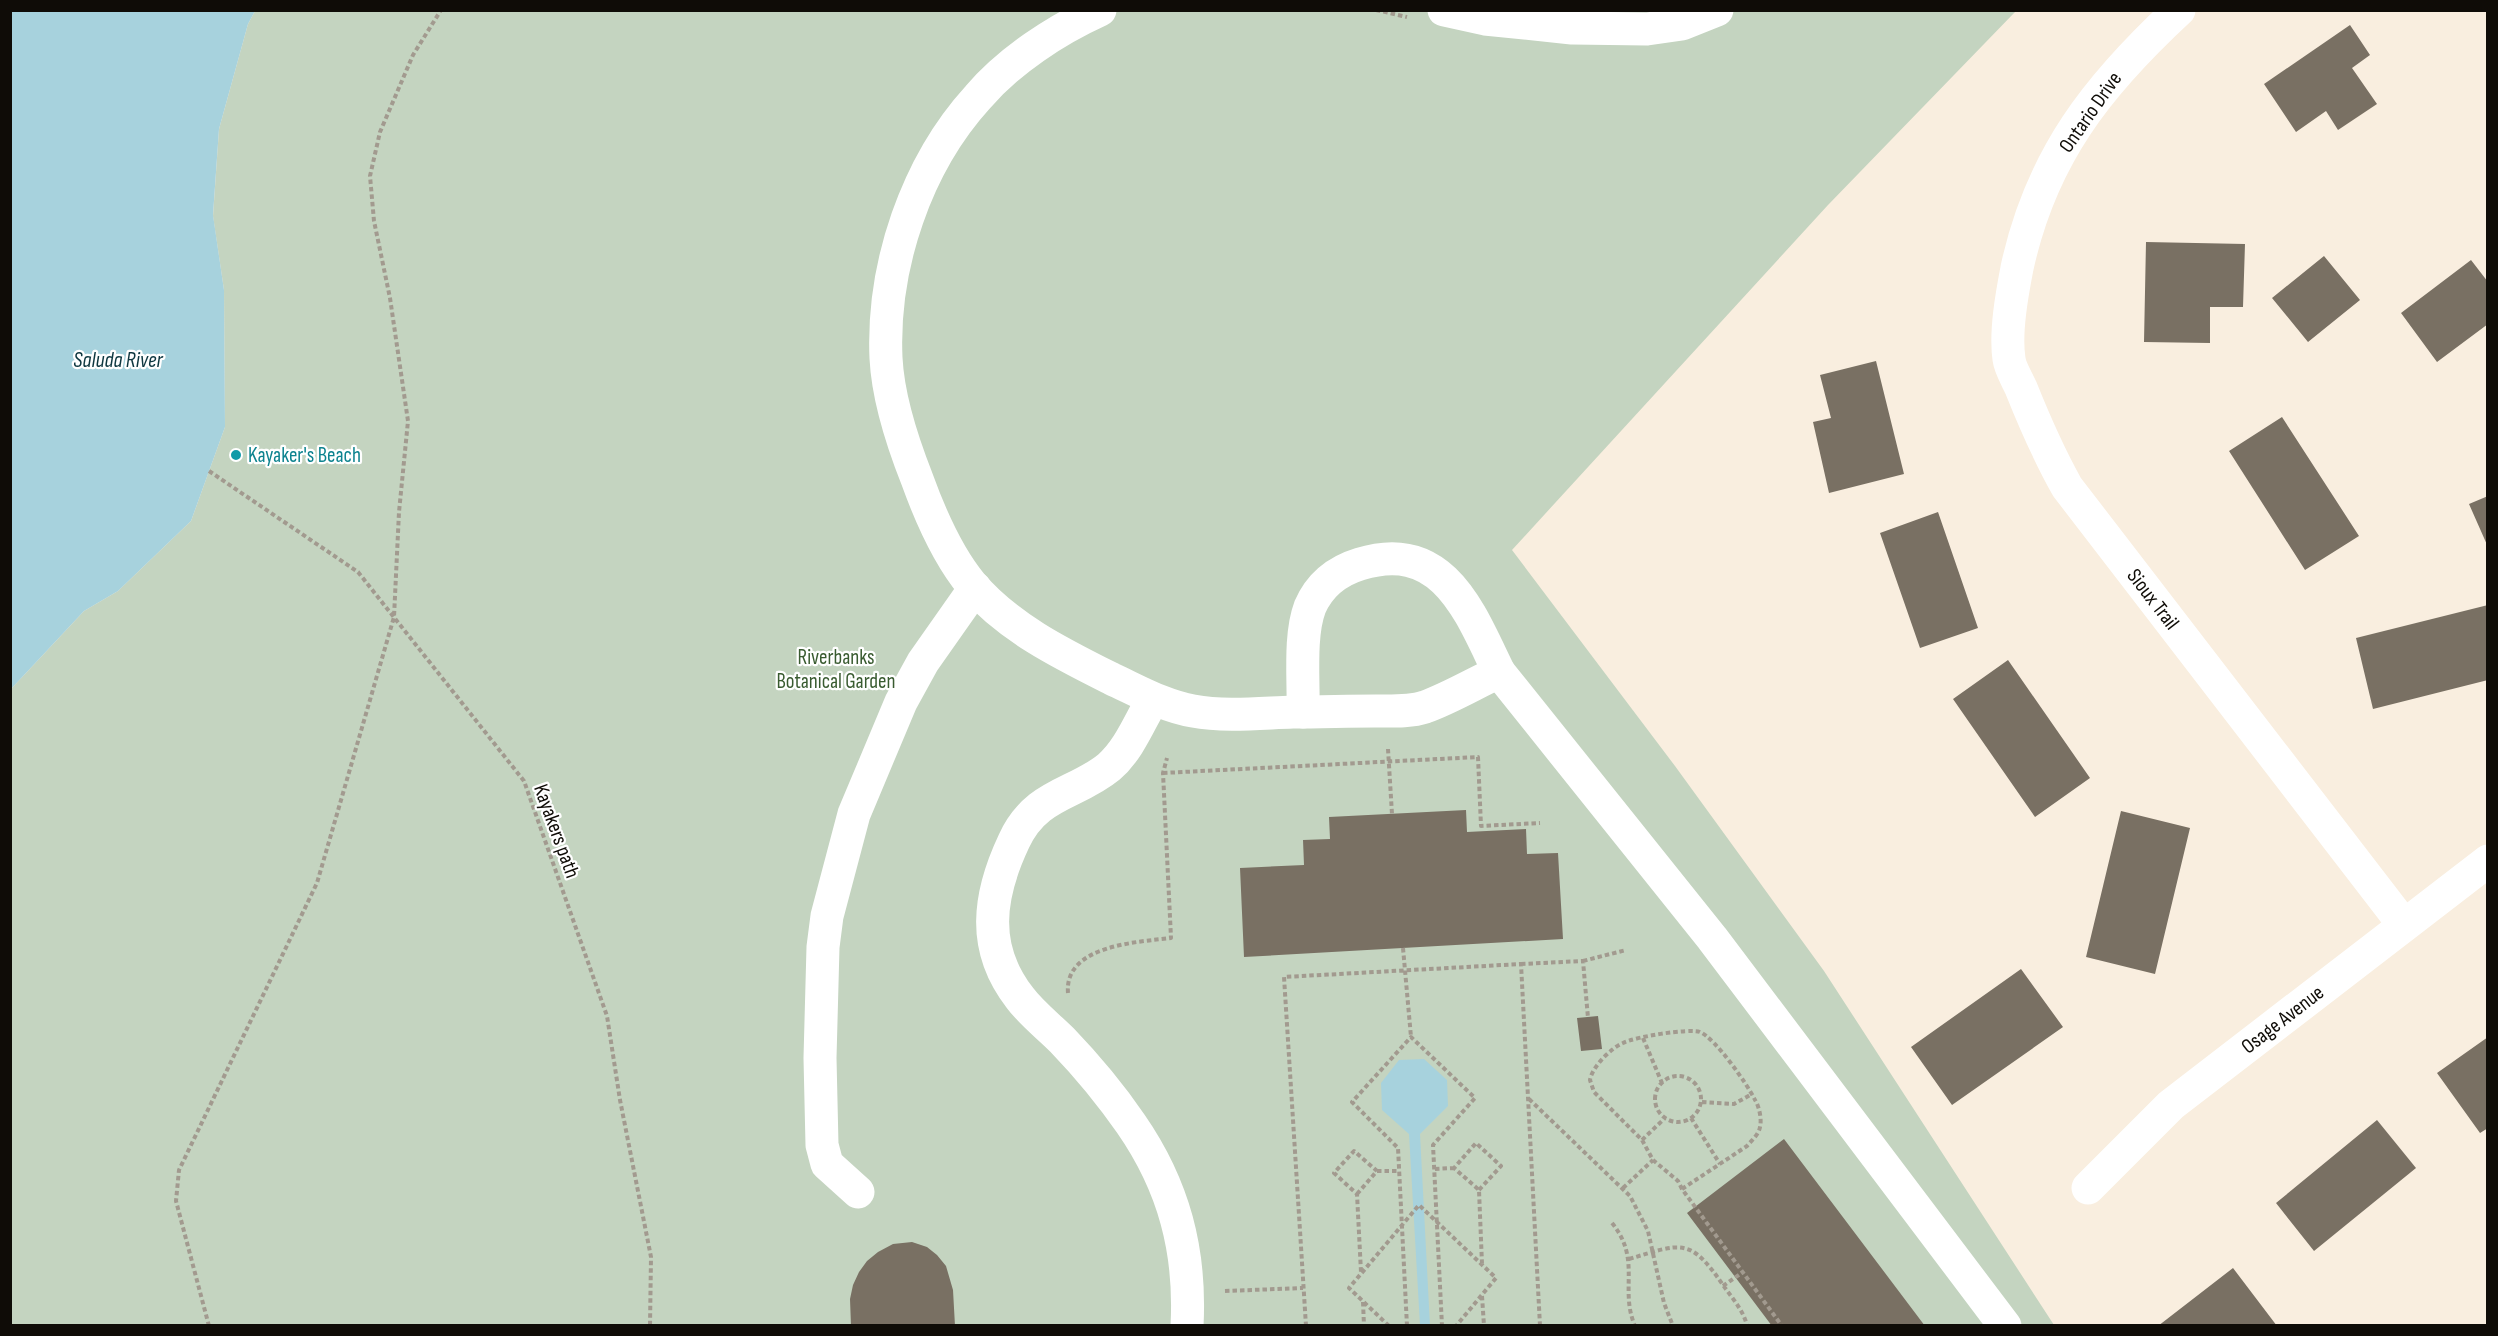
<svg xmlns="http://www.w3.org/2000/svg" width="2498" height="1336" font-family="'Sofia Sans Condensed',sans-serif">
  <rect width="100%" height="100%" fill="#f9eedf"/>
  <path fill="#c4d4c0" d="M255,11H2016L1828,205L1512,550L1675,766L1824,971L2054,1325L11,1326V689L84,611L118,591L191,521L225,427L224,290L213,216L219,129L248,24Z"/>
  <path fill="#a7d2dd" d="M11,10L255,11L248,24L219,129L213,215L224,290L225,427L191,521L118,591L84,611L11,689Z
    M1424,1059L1447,1080L1448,1106L1420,1134L1430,1326L1420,1325L1409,1134L1382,1110L1381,1083L1399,1060Z"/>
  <path fill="#797063" d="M2350,25L2370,55L2352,68L2377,104L2338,130L2326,111L2296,132L2264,84Z
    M2146,242L2245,244L2243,307H2210V343L2144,342Z
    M2324,256L2360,300L2308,342L2272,298Z
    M2471,260L2488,282V324L2437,362L2401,313Z
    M1876,361L1904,474L1829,493L1813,422L1831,418L1820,375Z
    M2282,417L2359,536L2305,570L2229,451Z
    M2488,496V547L2469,504Z
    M1938,512L1978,628L1920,648L1880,533Z
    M2488,605V680L2373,709L2356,638Z
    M2008,660L2090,778L2035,817L1953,699Z
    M1466,810L1467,832L1526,829L1527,854L1558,853L1563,939L1244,957L1240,868L1304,865L1303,840L1330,839L1329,817Z
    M2121,811L2190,828L2155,974L2086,957Z
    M2021,969L2063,1027L1952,1105L1911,1047Z
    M1598,1016L1602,1049L1581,1051L1577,1018Z
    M2488,1037V1128L2480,1133L2437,1073Z
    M2377,1120L2416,1168L2314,1251L2276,1203Z
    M1784,1139L1925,1326H1772L1687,1213Z
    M912,1242L927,1247L937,1255L946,1266L953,1290L955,1326H851L850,1299L853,1285L859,1272L867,1261L878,1252L893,1244Z
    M2233,1268L2277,1326H2158Z"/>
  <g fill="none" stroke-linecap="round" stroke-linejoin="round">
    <path stroke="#a29a8f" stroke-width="4" stroke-dasharray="4.5 3" stroke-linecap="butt" d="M1376,10L1407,17
      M209,471L358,572L524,781L607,1016L620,1100L651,1257L650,1326
      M1388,749L1392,814
      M1163,773L1478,757L1481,826L1540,823
      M1403,948L1411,1037
      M1583,961L1626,950
      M1521,964L1583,961L1588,1018
      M1068,993C1064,945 1138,942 1171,938L1163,773L1167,758
      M1643,1038L1662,1083
      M1655 1099a23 23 0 1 1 46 0a23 23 0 1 1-46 0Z
      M1529,1099L1630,1196L1648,1231L1664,1303L1673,1326
      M1702,1102L1734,1104L1752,1094
      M1691,1118L1720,1164
      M1642,1140L1665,1118
      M1435,1169L1454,1168
      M1377,1171H1399
      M1623,1188L1653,1160
      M1682,1189L1747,1146C1752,1140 1759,1134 1760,1127C1762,1119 1759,1106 1755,1100C1748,1085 1715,1038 1700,1032C1689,1028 1634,1037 1623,1043C1611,1048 1592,1067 1590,1080L1594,1092L1642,1140L1653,1160L1678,1181L1682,1189L1782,1326
      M1479,1190L1501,1166L1476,1143L1454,1168L1479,1190L1482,1264
      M1357,1194L1377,1171L1354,1151L1334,1173L1357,1194L1361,1272
      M1612,1223C1642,1260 1619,1289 1635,1326
      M1629,1259C1682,1243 1690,1237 1723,1285C1732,1298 1744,1311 1747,1326
      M1723,1286L1743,1272
      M1225,1291L1303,1288
      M1482,1296L1484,1326
      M1363,1302L1364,1326
      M209,1326L176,1201L179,1170L317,883L394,617L399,512L408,421L390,298L374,221L370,176L380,132L413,55L441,10
      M1306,1326L1284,977L1521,964L1540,1326
      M1389,1326L1349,1288L1419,1205L1496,1278L1456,1326
      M1407,1326L1398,1148L1352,1102L1411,1037L1475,1098L1433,1145L1442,1326"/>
    <g stroke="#fff" stroke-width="33">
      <path d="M1100,10C1056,30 1010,60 978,97C916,165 882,266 886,358C888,399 902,441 917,479C930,515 947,555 972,585C1009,628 1062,654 1112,679C1138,691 1164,706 1193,711C1225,717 1261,713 1293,712C1321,712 1348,711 1375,711C1391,711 1410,712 1425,707C1450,698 1475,683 1499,672L1712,938L2005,1326"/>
      <path d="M1444,10L1485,19L1572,28L1647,29L1682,24L1717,10"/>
      <path id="s1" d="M2179,10C2097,86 2041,157 2017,268C2012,294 2005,332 2009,359C2010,368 2017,379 2021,388C2035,423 2049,455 2067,487L2404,925"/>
      <path d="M1153,699C1140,721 1129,750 1109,767C1075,795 1036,793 1014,841C988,896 981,948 1020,998C1032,1014 1048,1026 1062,1040C1087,1066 1111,1095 1131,1124C1174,1186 1191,1251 1187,1326"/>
      <path d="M1303,712C1304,681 1299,636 1310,607C1320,584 1337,571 1360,564C1444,538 1470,613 1499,672"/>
      <path id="s2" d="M2088,1188L2171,1105L2488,861"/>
      <path d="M858,1192L827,1164L822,1145L820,1058L823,947L827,916L854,814L901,702L923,662L975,588"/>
    </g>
  </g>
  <circle fill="#0f9aa8" stroke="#fff" stroke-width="2" cx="236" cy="455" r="6"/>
  <g text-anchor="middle" stroke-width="4.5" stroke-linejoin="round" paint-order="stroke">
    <g font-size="21" fill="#0f0c07" stroke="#fff">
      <text transform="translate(2090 112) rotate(-55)" y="7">Ontario Drive</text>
      <text dy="7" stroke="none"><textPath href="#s1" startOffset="684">Sioux Trail</textPath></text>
      <text transform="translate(557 831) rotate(70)" y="7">Kayakers path</text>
      <text dy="7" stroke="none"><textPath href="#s2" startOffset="258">Osage Avenue</textPath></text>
    </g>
    <g font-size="21" fill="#0d838f" stroke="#fff" text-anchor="start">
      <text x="248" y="462">Kayaker's Beach</text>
    </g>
    <g font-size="21" fill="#395b30" stroke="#fff">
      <text x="836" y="664">Riverbanks<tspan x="836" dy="24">Botanical Garden</tspan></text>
    </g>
    <g font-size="22" font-style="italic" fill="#0e3740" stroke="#fff">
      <text x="118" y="367">Saluda River</text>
    </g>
  </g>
  <rect width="2498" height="1336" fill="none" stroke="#0f0c07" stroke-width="24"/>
</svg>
